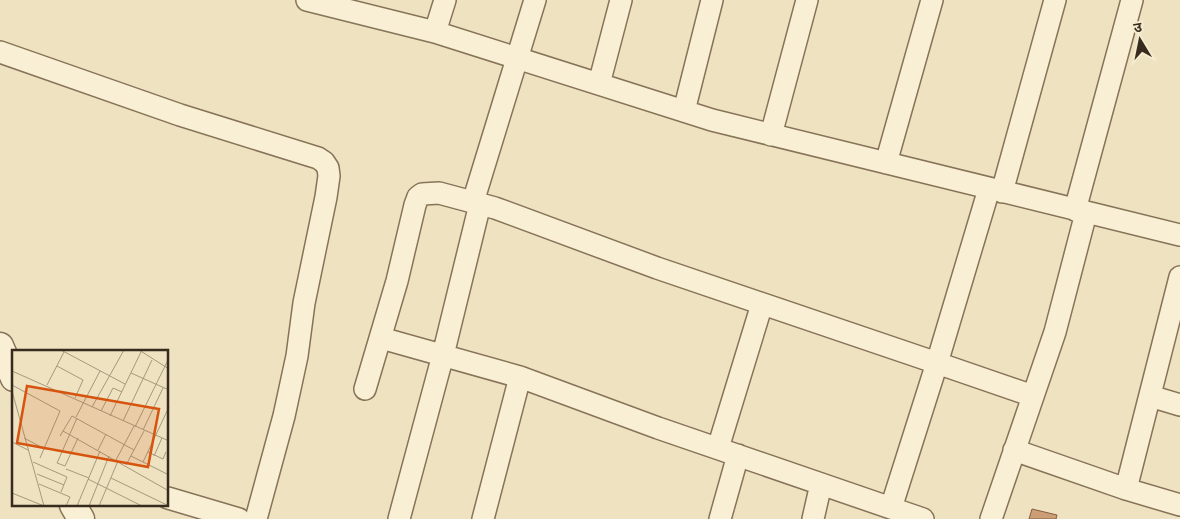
<svg xmlns="http://www.w3.org/2000/svg" width="1180" height="519" font-family="Literata,'Noto Sans Devanagari',serif">
  <rect width="100%" height="100%" fill="#eee2c1"/>
  <path fill="#cc9e76" stroke="#865e3e" d="M1032,509L1057,515L1056,519H1029Z"/>
  <g fill="none" stroke-linecap="round" stroke-linejoin="round">
    <defs>
      <path id="minor" d="M307,0L435,32L712,120L1180,235
        M435,32L445,0
        M0,52L180,115L318,158L324,162L328,168L329,176L326,197L304,303L297,356L284,416L256,519
        M599,84L621,0
        M684,111L712,0
        M771,135L807,0
        M886,163L932,0
        M1002,192L1055,0
        M473,202L535,0
        M1075,210L1132,0
        M381,338L520,377L658,428L923,519
        M365,389L397,281L415,205L418,197L422,194L439,193L495,208L657,268L937,363L1033,396
        M1150,396L1180,405
        M718,448L762,304
        M1014,450L1126,489L1180,505
        M1126,489L1180,277
        M168,498L239,519
        M891,508L937,363L989,189
        M399,519L443,355L480,204
        M483,519L520,377
        M720,519L738,455
        M813,519L821,484
        M991,519L1055,332L1086,213"/>
      <path id="tertiary" d="M0,346L14,378
        M73,505L81,519"/>
    </defs>
    <use href="#minor" stroke="#877358" stroke-width="24"/>
    <use href="#tertiary" stroke="#877358" stroke-width="29"/>
    <use href="#minor" stroke="#f9efd4" stroke-width="21"/>
    <use href="#tertiary" stroke="#f9efd4" stroke-width="26"/>
  </g>
  <g transform="translate(12 350)">
    <rect width="156" height="156" fill="#eee2c1"/>
    <path fill="none" stroke="#a5997f" stroke-width="1" d="M49,0L113,34M127,0L157,19M45,16L71,30L63,48M0,21L157,91M119,23L157,40M0,35L48,61L28,108M35,35L52,2M0,41L32,156M80,57L112,0M89,61L101,38L110,42M98,66L129,2M64,67L88,21M65,68L45,113L53,116L66,88M111,71L140,10M123,77L157,8M131,80L151,38M51,81L157,141M48,86L60,66L122,100M12,88L33,99M0,92L16,100M86,100L94,84M136,102L151,109L154,102M119,106L157,125M142,106L150,88M104,110L122,76M21,112L55,127L49,142M131,112L157,57M114,115L132,81M54,119L77,128M25,124L52,135M99,128L157,156M76,129L130,156M27,134L58,147L54,156M0,143L32,156M65,156L88,101M77,156L97,106M87,156L106,111"/>
    <path fill="#d6540e" fill-opacity="0.15" stroke="#d6540e" stroke-width="2.5" d="M15,36L147,59L136,117L5,93Z"/>
    <rect width="156" height="156" fill="none" stroke="#372b1d" stroke-width="2.5"/>
  </g>
  <g transform="translate(1140 40) rotate(350)" stroke="#f5ecd0" stroke-width="4" paint-order="stroke">
  <path d="M0-4L9 19L0 12L-9 19Z" fill="#372b1d"/>
  <text y="-8" font-size="14" font-weight="bold" text-anchor="middle" fill="#372b1d">उ</text>
  </g>
</svg>
